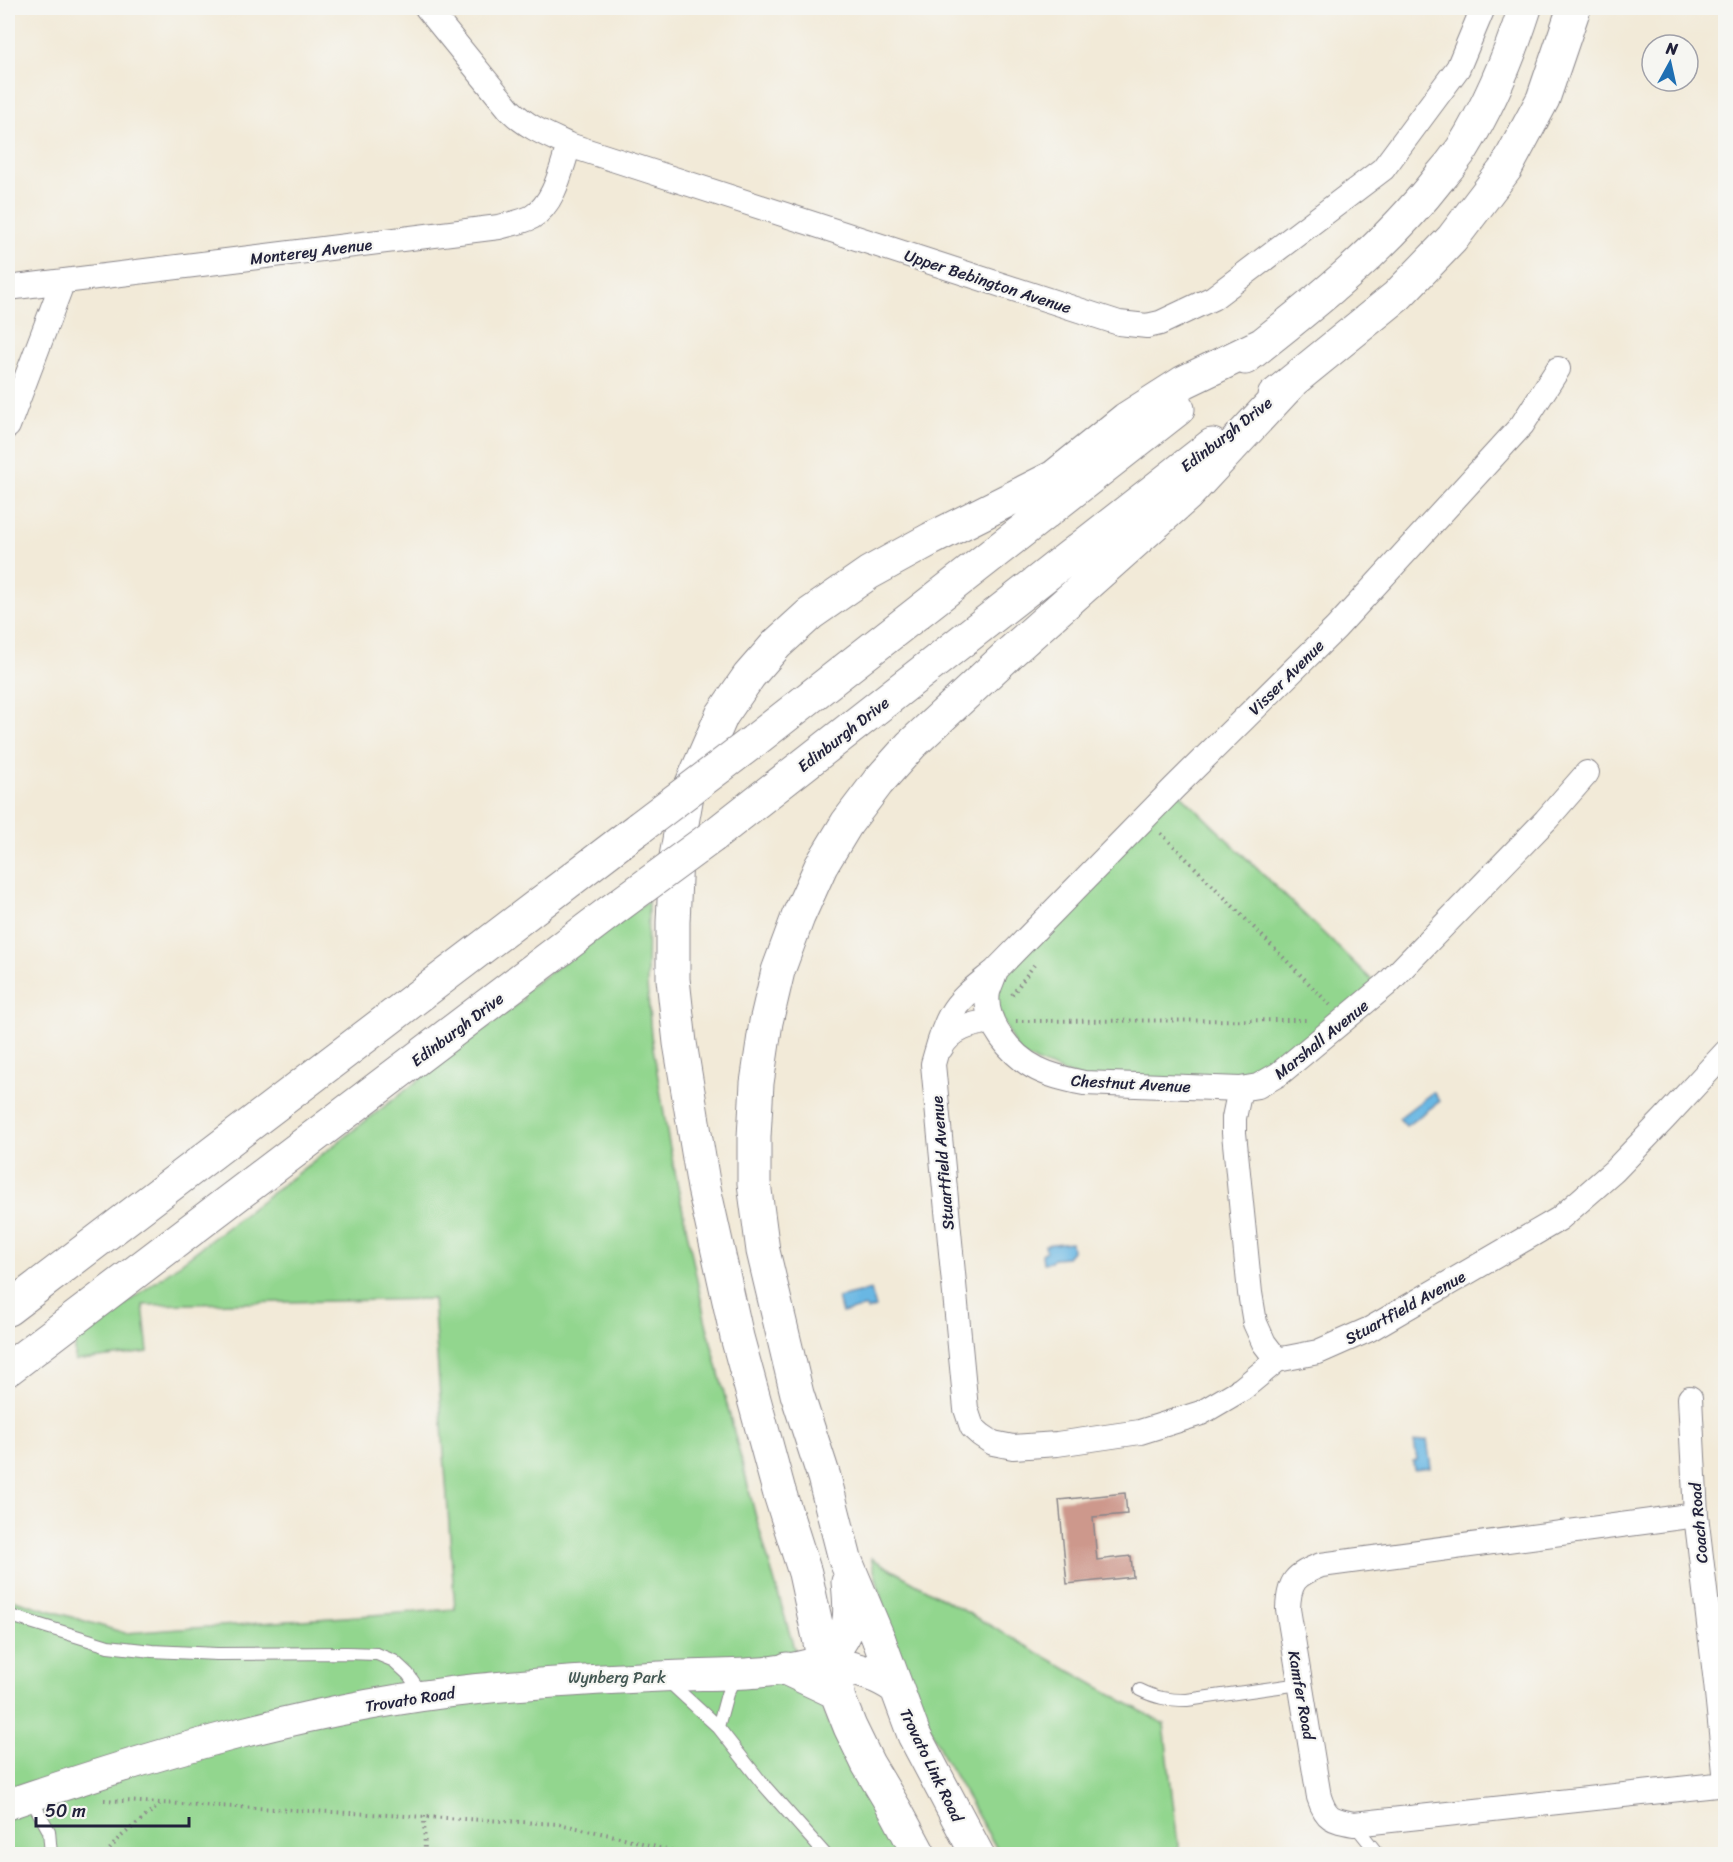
<svg xmlns="http://www.w3.org/2000/svg" width="1733" height="1862" font-family="Sriracha,sans-serif">
  <rect width="100%" height="100%" fill="#f6f6f2"/>
  <filter id="ink" filterUnits="userSpaceOnUse"><feTurbulence type="fractalNoise" baseFrequency=".0167" numOctaves="2"/><feDisplacementMap in="SourceGraphic" scale="12" xChannelSelector="R" yChannelSelector="G"/><feConvolveMatrix kernelMatrix="1 2 1 2 8 2 1 2 1" color-interpolation-filters="sRGB"/></filter>
  <filter id="wash" filterUnits="userSpaceOnUse"><feTurbulence type="fractalNoise" baseFrequency=".008" numOctaves="4" result="noise"/><feDisplacementMap in="SourceGraphic" scale="24" xChannelSelector="R" yChannelSelector="G"/><feGaussianBlur stdDeviation="1.35" result="paint"/><feColorMatrix in="noise" values="0 0 0 0 0 0 0 0 0 0 0 0 0 0 0 0 0 1.4 0 .05"/><feComposite in="paint" operator="in"/></filter>
  <g filter="url(#wash)">
    <rect width="100%" height="100%" fill="#f2ead8"/>
    <path fill="#92d68e" stroke="#5a7c64" stroke-width="1.5" d="M1174,788L1381,989L1274,1082L1092,1083L1019,1055L990,992Z
      M648,901L647,984L651,1035L668,1138L705,1319L757,1521L793,1645L841,1748L896,1854H8V1598L125,1633L455,1609L433,1299L143,1305L148,1352L75,1361V1341L173,1269L524,999L520,994Z
      M871,1558L1164,1724L1179,1854H1000L943,1756L910,1683L887,1621Z"/>
    <path fill="#69b7e3" stroke="#466c8f" stroke-width="1.5" d="M1433,1092L1440,1101L1406,1126L1399,1118Z
      M1071,1242L1072,1251L1067,1257L1054,1258L1051,1262L1043,1263L1042,1254L1046,1251L1045,1245Z
      M871,1290L876,1308L867,1310L865,1307L842,1313L838,1298Z
      M1427,1440L1431,1468L1414,1470L1413,1461L1417,1460L1414,1442Z"/>
    <g id="blocks">
      <path fill="#cd988c" d="M1125,1493L1127,1514L1093,1517L1097,1560L1131,1556L1133,1577L1067,1584L1059,1500Z"/>
    </g>
  </g>
  <g filter="url(#ink)">
    <use href="#blocks" fill-opacity="0" stroke="#8a868a" stroke-width="1.5"/>
    <g fill="none" stroke-linecap="round" stroke-linejoin="round">
      <defs>
        <path id="service" d="M8,1615L108,1646L152,1651L217,1654L347,1653L377,1654L394,1661L408,1674L422,1694
          M668,1681L718,1727L762,1783L825,1854
          M1140,1690C1156,1698 1168,1700 1187,1700L1300,1684
          M718,1727L727,1694L736,1675
          M30,1797L49,1831L51,1854
          M1354,1824L1378,1854"/>
        <path id="minor" d="M427,8L510,110C527,127 547,135 569,145L1119,323L1147,326L1160,323L1213,298L1383,169L1458,68L1483,8
          M8,288L499,227C509,224 523,222 532,217C555,203 561,169 569,145
          M1558,369L1522,425L1336,628L1174,788L996,970C981,983 961,996 951,1014C942,1029 938,1047 933,1064L966,1409L972,1427L981,1435L993,1443L1013,1447L1057,1444L1140,1432L1201,1413L1242,1389L1277,1360L1318,1352L1370,1329L1559,1219L1614,1171L1664,1119L1726,1052
          M8,426L63,281
          M996,970C994,977 990,985 988,992C985,1009 992,1024 1001,1037C1023,1068 1048,1076 1084,1083L1240,1089
          M941,1048C951,1029 971,1024 992,1021
          M1277,1360L1264,1343L1255,1323L1250,1293L1234,1133V1118L1240,1089L1258,1086L1279,1074L1387,984L1546,820L1587,773
          M1690,1398L1696,1515L1716,1683L1726,1782
          M1696,1515L1321,1565C1295,1575 1289,1581 1288,1609L1319,1797C1326,1819 1332,1820 1354,1824L1726,1784"/>
        <path id="tertiary" d="M8,1804C160,1752 316,1706 477,1689C542,1682 606,1679 671,1676C717,1674 765,1676 810,1664"/>
        <path id="secondary" d="M879,1640L914,1735L977,1854
          M824,1661L850,1727L868,1764L896,1811L919,1854
          M824,1661C848,1668 875,1672 895,1687
          M787,1669L838,1693"/>
        <path id="trunk" d="M1245,358C1314,304 1385,248 1439,178C1447,169 1455,159 1462,149C1490,104 1509,58 1525,8
          M1274,396L1397,296L1452,239L1506,168L1543,99L1574,8
          M754,741L1178,409
          M713,836L1212,445
          M8,1309L639,828
          M8,1369L611,911
          M879,1640L845,1559L824,1477L797,1394L763,1251L754,1183V1137L757,1083L766,1022L778,971L798,917L821,866L847,823L878,782L911,745L1012,651L1186,496L1291,383
          M824,1661L805,1573L779,1491L737,1337L704,1188L680,1043L673,979V922L676,857L687,795L722,715L749,676L777,644L810,614L869,573L931,539L1054,477L1126,419L1184,382L1261,345
          M824,1661C852,1631 852,1621 848,1582"/>
      </defs>
      <use href="#service" stroke="#8a868a" stroke-width="14"/>
      <use href="#minor" stroke="#8a868a" stroke-width="26"/>
      <use href="#tertiary" stroke="#8a868a" stroke-width="32"/>
      <use href="#secondary" stroke="#8a868a" stroke-width="35"/>
      <use href="#trunk" stroke="#8a868a" stroke-width="35"/>
      <path stroke="#8a868a" stroke-width="4" stroke-dasharray="1.5 4.5" stroke-linecap="butt" d="M1161,833L1330,1005
        M1012,995L1034,965
        M1016,1021L1309,1020
        M104,1800L559,1824L624,1838L681,1854
        M424,1816L425,1854
        M106,1854L118,1839L162,1803"/>
      <use href="#service" stroke="#fff" stroke-width="12"/>
      <use href="#minor" stroke="#fff" stroke-width="24"/>
      <use href="#tertiary" stroke="#fff" stroke-width="30"/>
      <use href="#secondary" stroke="#fff" stroke-width="33"/>
      <use href="#trunk" stroke="#fff" stroke-width="33"/>
      <defs>
        <path id="trunk-bridge" d="M639,828L754,741
          M611,911L713,836"/>
      </defs>
      <use href="#trunk-bridge" stroke="#8a868a" stroke-width="35" stroke-linecap="butt"/>
      <use href="#trunk-bridge" stroke="#fff" stroke-width="33"/>
    </g>
  </g>
  <g text-anchor="middle" stroke-width="4.5" stroke-linejoin="round" paint-order="stroke">
    <g font-size="16" fill="#22223b" stroke="#f6f6f2">
      <text transform="translate(311 251) rotate(-7)" y="6">Monterey Avenue</text>
      <text transform="translate(988 281) rotate(18)" y="6">Upper Bebington Avenue</text>
      <text transform="translate(1226 434) rotate(-38)" y="6">Edinburgh Drive</text>
      <text transform="translate(1286 677) rotate(-45)" y="6">Visser Avenue</text>
      <text transform="translate(843 734) rotate(-38)" y="6">Edinburgh Drive</text>
      <text transform="translate(457 1029) rotate(-37)" y="6">Edinburgh Drive</text>
      <text transform="translate(1321 1039) rotate(-39)" y="6">Marshall Avenue</text>
      <text transform="translate(1131 1083) rotate(3)" y="6">Chestnut Avenue</text>
      <text transform="translate(942 1163) rotate(-95)" y="6">Stuartfield Avenue</text>
      <text transform="translate(1405 1307) rotate(-29)" y="6">Stuartfield Avenue</text>
      <text transform="translate(1698 1523) rotate(-95)" y="6">Coach Road</text>
      <text transform="translate(1302 1695) rotate(80)" y="6">Kamfer Road</text>
      <text transform="translate(410 1699) rotate(-9)" y="6">Trovato Road</text>
      <text transform="translate(932 1765) rotate(64)" y="6">Trovato Link Road</text>
    </g>
    <g font-size="16" fill="#445854" stroke="#f6f6f2">
      <text x="617" y="1683">Wynberg Park</text>
    </g>
  </g>
  <rect width="1733" height="1862" fill="none" stroke="#f6f6f2" stroke-width="30"/>
  <g transform="translate(1670 63) rotate(8)"><circle r="28" fill="#f6f6f2" stroke="#a1a1a9" stroke-width="1.5"/>
  <path d="M0-4.5L10 22L0 15L-10 22Z" fill="#1f6fb2"/>
  <text y="-9" font-size="16" font-weight="bold" text-anchor="middle" fill="#22223b">N</text>
  </g>
  <path d="M36 1817v9h153v-9" fill="none" stroke="#22223b" stroke-width="3"/>
  <text x="45" y="1817" font-size="18" fill="#22223b" stroke="#f6f6f2" stroke-width="4.5" paint-order="stroke">50 m</text>
</svg>
